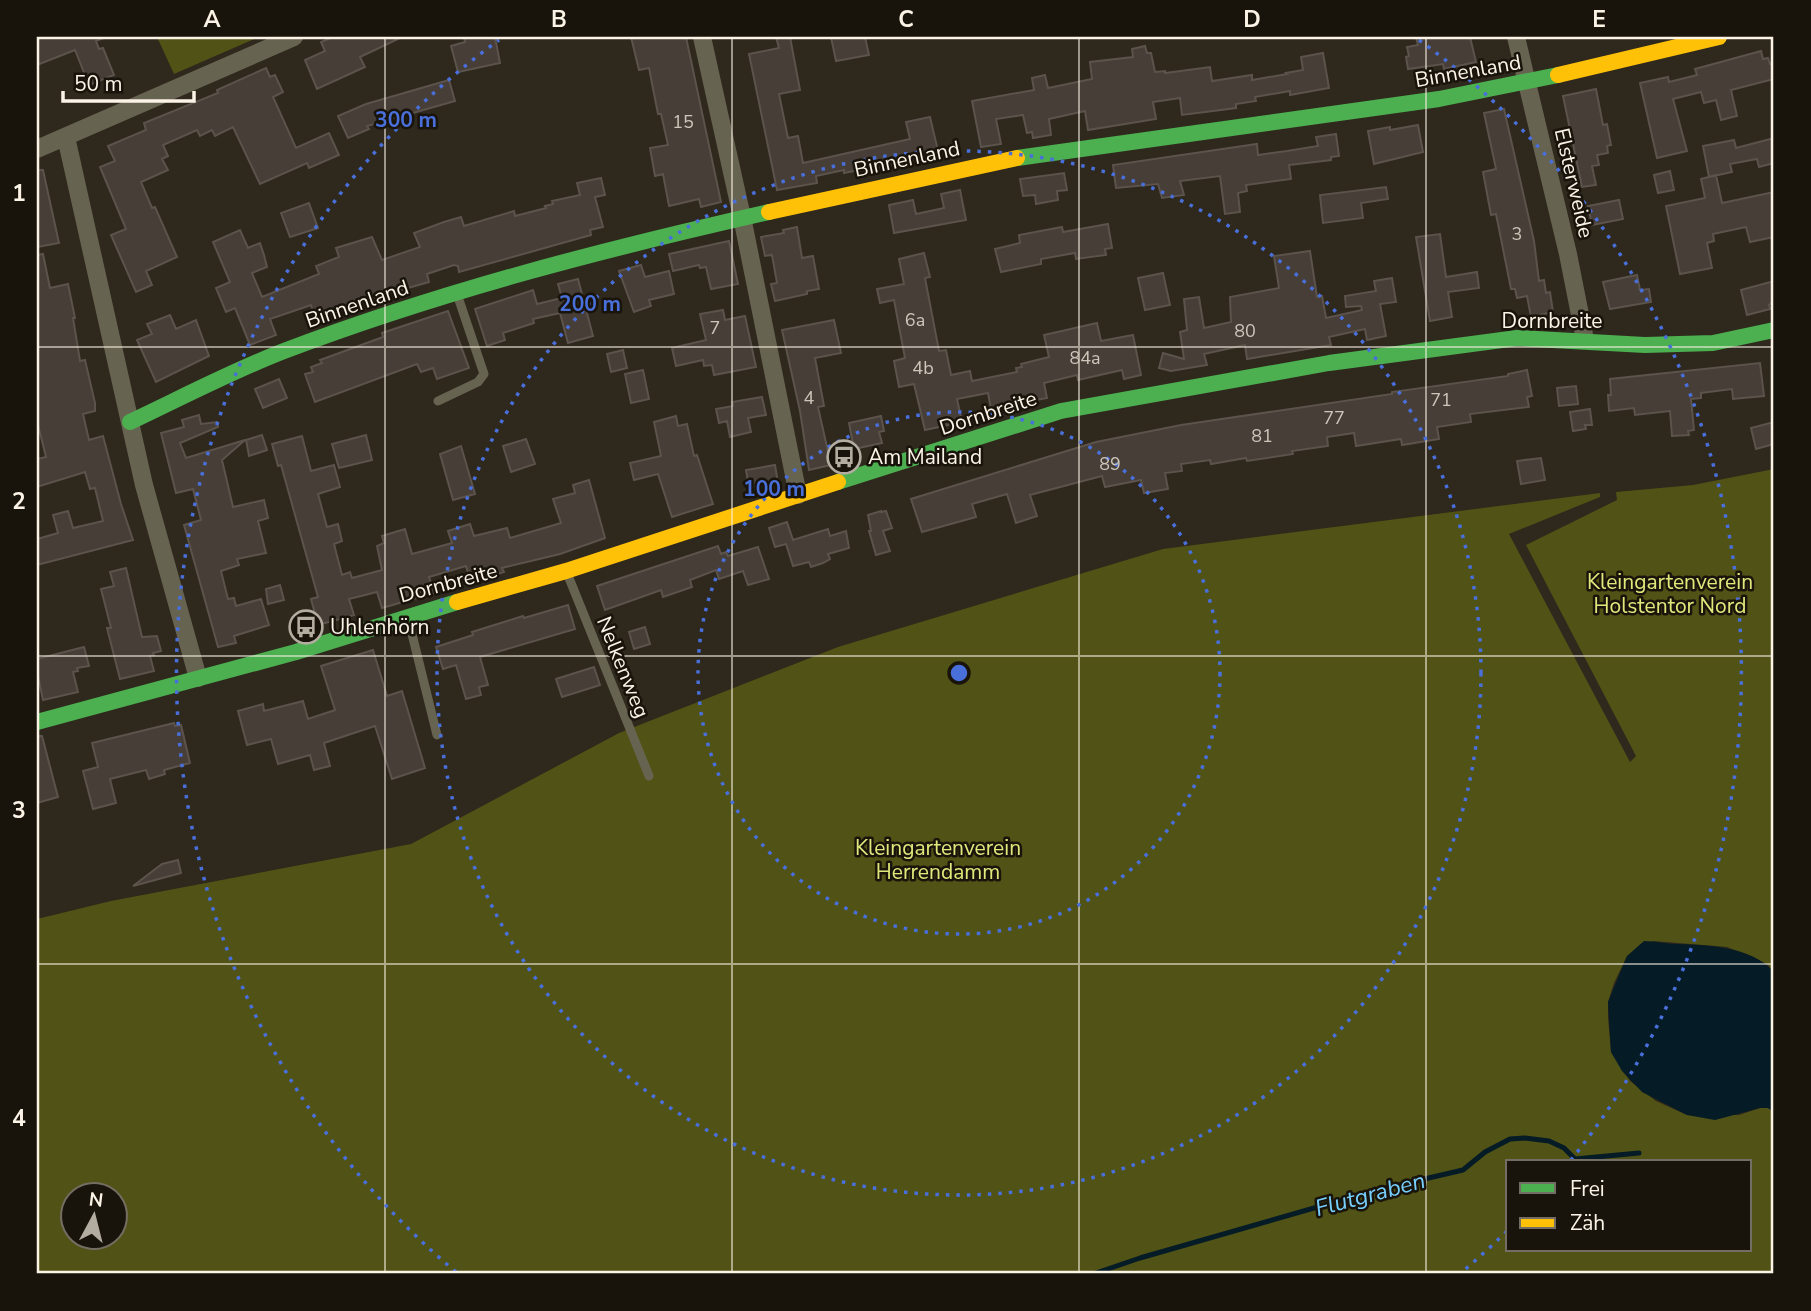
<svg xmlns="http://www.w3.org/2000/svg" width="1811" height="1311" font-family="'Nunito Sans',sans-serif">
  <rect width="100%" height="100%" fill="#2e281d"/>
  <path fill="#515215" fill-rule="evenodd" d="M157,37H259L174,74Z
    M1774,469V972L1768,965L1753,957L1727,947L1653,941L1627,956L1614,983L1608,1002V1018L1611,1052L1630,1081L1656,1101L1687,1115H1739L1760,1108H1768L1774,1112V1274H37V919L111,901L411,844L619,733L838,647L1163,549L1600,493V497L1509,534L1630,762L1636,756L1526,545L1617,500L1616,492L1693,485ZM1508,1162H1750V1250H1508ZM74,1196H116V1238H74Z"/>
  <path fill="#051b26" d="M1644,941C1655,941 1666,944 1677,944C1709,945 1750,946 1774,972V1112L1768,1108H1760L1715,1120L1687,1115L1642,1092L1622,1071L1611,1052L1608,1002L1627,956Z"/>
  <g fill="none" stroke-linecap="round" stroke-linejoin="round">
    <path stroke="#051b26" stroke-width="5" d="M1093,1274L1140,1258L1377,1190L1463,1170L1485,1152L1510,1139L1525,1138L1549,1141L1564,1148L1575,1159L1639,1153"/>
  </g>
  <path fill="#463e37" stroke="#5b534c" stroke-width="2" d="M37,37H106L96,41L99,49L103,48L114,75L89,85L75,50L37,65Z
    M333,37H402L360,57L365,67L317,89L305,60L325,51L321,42Z
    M464,37H495L500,63L458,72L451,46L465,42Z
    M631,37H686L721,202L701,207L699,199L669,206L663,174L655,176L650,148L668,145L661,114H658L649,68L639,70Z
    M776,37H790L800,90L779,94L788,138L798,136L803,163L910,139L906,122L930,117L939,155L864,171V169L844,173V170L816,176L817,183L777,190L749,54L779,48Z
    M831,37H865L869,55L836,61Z
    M1416,37H1470L1476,62L1444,69L1443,64L1408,69L1406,57L1409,56L1407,47L1418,45Z
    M1145,46L1147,53H1151L1155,72L1165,71V73L1210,67L1212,81L1252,75V80L1287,74L1286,73L1303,70L1301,57L1323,53L1329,88L1290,95V91L1255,97L1256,101L1236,104V108L1182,115L1180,98L1153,102L1156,119L1088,130L1085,111L1049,119L1051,135L1033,138L1032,132L1027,133L1023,115L996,119L1001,144L981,147L972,101L1034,90L1032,78L1045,75L1048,88L1092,79L1090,62L1133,57L1132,49Z
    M1761,51L1763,59L1768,58L1770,64L1774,63V79L1731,90L1737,116L1721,120L1716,100L1704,103L1701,92L1673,99L1687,151L1657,158L1640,83L1668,77L1669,82L1697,75L1695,69Z
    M266,68L270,77L275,75L283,92L273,97L296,148L329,133L339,155L309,168L307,163L260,184L233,127L215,136L212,130L200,136L197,130L163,145L168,156L162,159L168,170L141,182L152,208L155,207L177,257L146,271L152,285L136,292L111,235L126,229L100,167L115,161L108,146L146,130L144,123L218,93L217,90Z
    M449,80L455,101L367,126L369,129L348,138L338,116L366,104Z
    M1596,89L1603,125L1607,124L1611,145L1607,146L1608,153L1597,155L1599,165L1592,166L1596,185L1582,187L1563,96Z
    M1504,109L1534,241L1539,281L1544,280L1546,293L1550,292L1553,312L1531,317L1527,296L1517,298L1515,289H1511L1496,214L1491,215L1483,172L1496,169L1484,113Z
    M1418,125L1423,152L1374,164L1368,131L1390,127V130Z
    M1336,134L1339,156L1331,157V160L1289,165L1291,179L1246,185L1247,191L1238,193L1240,212L1225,214L1220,176L1180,181L1184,195L1162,198L1158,184L1116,188L1113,165L1257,144L1258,155L1287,151L1318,146L1316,137Z
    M1774,138V163L1759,167L1757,159L1730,164L1732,172L1709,177L1703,146L1734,140L1736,148Z
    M37,170H43L59,243L37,247Z
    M1670,171L1674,190L1658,193L1654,175Z
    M1064,173L1067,190L1057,191L1058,200L1036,204L1035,195L1023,196L1020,179Z
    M1716,175L1722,203L1774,192V237L1750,242L1746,227L1713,234L1714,241L1707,243L1712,268L1680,274L1666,206L1705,198L1701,179Z
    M601,178L605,195L595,197L603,227L590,230L591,235L459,272L458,266L454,265L427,274L429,282L366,300L315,319L311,305L270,319L276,335L250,345L235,308L226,312L216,288L230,282L213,242L240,230L248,248L260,243L264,255L267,267L252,273L262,297L319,274L316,266L339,257L336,248L372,237L382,260L420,247L414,233L444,222L461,217L464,226L514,211L515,216L546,208L545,206L553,204L552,201L580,195L577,183Z
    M1386,187L1388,199L1361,203L1363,218L1323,223L1320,195Z
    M960,190L966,220L894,233L889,205L913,200L916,214L944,208L941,194Z
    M1619,200L1623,219L1592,225L1588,206Z
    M309,203L318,228L290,237L281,213Z
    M1108,224L1112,248L1105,249L1106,255L1076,259L1075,253L1041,259V264L1001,272L995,249L1020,243L1019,235L1062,227L1063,232Z
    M797,227L802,258L813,256L819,289L807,291V294L775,301L771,284L777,283L772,255L765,256L761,237L784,233L783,230Z
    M1440,234L1446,277L1477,272L1479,288L1448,292L1452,317L1430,321L1416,237Z
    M729,241L738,284L711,289L706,267L700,268L699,265L673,271L669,254Z
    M1310,251L1317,297L1322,296L1326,318L1362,310L1361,306L1346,307L1345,296L1376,291L1374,281L1392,278L1396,302L1380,304L1386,336L1367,340L1365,329L1329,337L1331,345L1247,359L1245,345L1204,354L1207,365L1171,371L1159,368L1163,353L1184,359L1180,332L1187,330L1184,299L1199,297L1204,328L1231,322L1230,297L1279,288L1274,256Z
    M924,253L930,277L925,278L939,351L946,350L951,375L970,371L972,381L1017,372L1016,368L1022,367L1021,364L1049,357L1044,335L1097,323L1101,341L1133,335L1141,375L1124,379L1122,370L1078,380L1077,375L1044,383L1047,398L991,409L988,393L957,399L962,422L925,430L914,384L899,387L894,361L905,358L894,300L880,303L877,289L904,284L899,259Z
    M43,254L50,288L68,284L75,318H73L80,361L85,360L95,403V411L83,414L89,440L103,436L121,504L133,540L37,565V539L58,533L53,515L68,511L73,528L103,521L95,488L90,489L85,472L37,487V459L46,457L37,421V255Z
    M641,265L645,277L669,271L674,294L649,300L651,306L634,312L619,271Z
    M1163,273L1170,305L1145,310L1138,278Z
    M1637,275L1640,290L1649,289L1651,302L1610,309L1603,282Z
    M578,279L593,336L568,343L560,313L533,319L534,323L503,333L505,340L487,346L475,309L533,290L537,304L562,298L558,284Z
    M1774,281V301L1769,305L1770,309L1747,315L1741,290Z
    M723,310L725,320L745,316L756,367L714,375L712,365L704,366L703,360L676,366L672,348L706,340L700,314Z
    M448,311L469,368L437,379L433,368L421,372L417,364L315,402L305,374L313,372L311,367L322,363L320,360L383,337L382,333Z
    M170,315L176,329L196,320L209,356L156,382L137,340L152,334L147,324Z
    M834,320L841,353L815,358L824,406L818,407L831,465L809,470L800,411L782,330Z
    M623,350L627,368L611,372L607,354Z
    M1760,363L1764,396L1733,399L1732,389L1701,393V398L1691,399L1694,430L1688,431L1689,435L1672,436L1670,411L1635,415L1634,408L1609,411L1608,395H1611L1610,379Z
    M643,370L649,399L631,403L625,374Z
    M1527,370L1532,396L1527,397L1529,407L1470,414L1471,422L1437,427L1439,439L1402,445L1401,439L1356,446L1354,433L1327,437L1328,446L1292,451L1293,454L1247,461L1246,458L1211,464L1210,460L1181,464L1182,471L1165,473L1168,489L1144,493L1141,480L1105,487L1102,476L1030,495L1037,516L1016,523L1007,494L972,504L976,517L922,532L911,499L1096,442L1181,425L1392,394V392L1508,376V374Z
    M279,379L287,398L263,408L255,389Z
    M1576,386L1578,404L1559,406L1557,388Z
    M762,397L766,415L748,418L751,432L730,437L727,421L719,423L716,409L733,406L732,402Z
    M1590,409L1592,425H1585L1586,429L1573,431L1570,412Z
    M199,415L201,424L217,422L218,427L180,443L186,458L245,440L222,460L233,507L264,500L268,518L258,521L266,553L237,559L239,565L221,571L228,599L234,598L236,606L261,599L269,625L234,636L236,643L218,647L184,525L201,520L193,489L176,493L161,433L184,427L182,420Z
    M676,416L678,426L687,424L694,456L697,455L713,504L672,517L658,474L634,480L630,463L661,456L654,422Z
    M881,416L884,431L879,432L882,443L854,449L849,423Z
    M1774,422V444L1756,449L1751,428Z
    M262,435L267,450L249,456L246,440Z
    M366,435L372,460L339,468L332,444Z
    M302,436L311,471L334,465L340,487L318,494L327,527L338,524L342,541L334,544L342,575L350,572L352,578L382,570L377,546L384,543L382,536L405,529L412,554L452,543L448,531L470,524L474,536L507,528L510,538L561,523L553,499L575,493L573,485L589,480L605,538L560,554L502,568L504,572L471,583L466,566L429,577L434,593L382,608L377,592L349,599L354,615L318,625L311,599L318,597L281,465L278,466L272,444Z
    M526,439L535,464L511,472L503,446Z
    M461,446L475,494L453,500L440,454Z
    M1541,458L1545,480L1521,484L1517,461Z
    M775,465L778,483L749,488L746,470Z
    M881,511V512L886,511L892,528L883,531L890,551L876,555L869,531H871L868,515Z
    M787,522L793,540L828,529L830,536L846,531L849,548L828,554L830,559L823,563L811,567L809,562L793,566L786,544L775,547L769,528Z
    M718,546L721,554L726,552L728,556L758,547L769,579L748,585L743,571L719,579L716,570L690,580L692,587L663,597L661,590L605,610L597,586Z
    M126,568L142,637L157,636L161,651L153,653L154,655L150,656L154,671L120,679L107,628H111L101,589L114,586L110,572Z
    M280,585L284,600L268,604L266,589Z
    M568,605L575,629L480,657L488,685L479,687L481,695L466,699L456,665L443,669L436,647L473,635L472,632L523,616L524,618Z
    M645,627L650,644L634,649L629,632Z
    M84,647L89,666L77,668L78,671L73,672L78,692L43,700L37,671V659Z
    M373,650L387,696L402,691L425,768L392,779L375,726L324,743L330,766L314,770L310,755L278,764L271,739L247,745L238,711L263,704L264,711L303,701L308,719L335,710L321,666Z
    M594,667L600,685L562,697L556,679Z
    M174,723L175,726L181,725L190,763L164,770L165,774L149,779L146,770L110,779L116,803L93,809L83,771L98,767L92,743Z
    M37,736H42L58,797L37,803Z
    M178,860L181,873L133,886L162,864Z"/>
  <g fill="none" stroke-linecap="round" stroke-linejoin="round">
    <path stroke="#676351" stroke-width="9" d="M438,401L478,382L484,374L457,294
      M567,573L649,776
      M408,618L437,735"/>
    <path stroke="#676351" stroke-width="18" d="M702,37L742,217L798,495
      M1516,37L1568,254L1585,340
      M66,137L144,485L198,678
      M37,149L294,37"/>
    <path stroke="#4caf50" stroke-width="16" d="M1017,158L1439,99L1558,75
      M130,422C181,398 232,371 284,351C442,291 605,249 769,212
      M838,482L1061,411L1329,363L1517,338L1645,345L1713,343L1774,330
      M37,722L296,652L457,602"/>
    <path stroke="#ffc107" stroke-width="16" d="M1558,75L1719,37
      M769,212L1017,158
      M457,602L566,571L838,482"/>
  </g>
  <path fill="none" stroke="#fbf3e6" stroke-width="2" stroke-opacity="0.55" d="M385,37V1274M732,37V1274M1079,37V1274M1426,37V1274M37,347H1774M37,656H1774M37,964H1774"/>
  <g fill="none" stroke="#496fdb" stroke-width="3.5" stroke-dasharray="3.5 7">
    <circle cx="959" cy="673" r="261"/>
    <circle cx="959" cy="673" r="522"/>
    <path d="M1507 1231A782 782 0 0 1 1462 1272M456 1272A782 782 0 0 1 499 40M1419 40A782 782 0 0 1 1571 1160"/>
  </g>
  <defs>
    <symbol id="bus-ring" viewBox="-11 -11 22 22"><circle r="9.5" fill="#19140b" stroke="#b3aca0" stroke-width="1.5"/><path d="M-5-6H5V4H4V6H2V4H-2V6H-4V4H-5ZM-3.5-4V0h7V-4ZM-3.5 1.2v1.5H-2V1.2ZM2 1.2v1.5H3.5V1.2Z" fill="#b3aca0"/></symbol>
  </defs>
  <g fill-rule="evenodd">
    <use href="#bus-ring" x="825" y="438" width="38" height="38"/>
    <use href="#bus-ring" x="287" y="608" width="38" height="38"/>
  </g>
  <g text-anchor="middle" stroke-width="5" stroke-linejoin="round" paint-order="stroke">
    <g font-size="18" fill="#cec6ba">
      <text x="683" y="128">15</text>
      <text x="1517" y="240">3</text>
      <text x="915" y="326">6a</text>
      <text x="715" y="334">7</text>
      <text x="1245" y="337">80</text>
      <text x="1085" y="364">84a</text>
      <text x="923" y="374">4b</text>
      <text x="809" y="404">4</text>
      <text x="1441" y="406">71</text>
      <text x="1334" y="424">77</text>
      <text x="1262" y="442">81</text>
      <text x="1110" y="470">89</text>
    </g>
    <g font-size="21" fill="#fbf3e6" stroke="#19140b">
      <text transform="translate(1468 71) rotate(-10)" y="7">Binnenland</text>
      <text transform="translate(907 159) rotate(-12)" y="7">Binnenland</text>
      <text transform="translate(1574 183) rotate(77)" y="7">Elsterweide</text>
      <text transform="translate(357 304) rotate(-19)" y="7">Binnenland</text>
      <text x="1552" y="328">Dornbreite</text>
      <text transform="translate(988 413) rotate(-18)" y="7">Dornbreite</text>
      <text transform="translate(448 583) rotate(-15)" y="7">Dornbreite</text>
      <text transform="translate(623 667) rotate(68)" y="7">Nelkenweg</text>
    </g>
    <g font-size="21" fill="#fbf3e6" stroke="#19140b" text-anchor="start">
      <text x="868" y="464">Am Mailand</text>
      <text x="330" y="634">Uhlenhörn</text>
    </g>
    <g font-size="21" fill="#e1e87b" stroke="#19140b">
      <text x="1670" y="589">Kleingartenverein<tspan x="1670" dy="24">Holstentor Nord</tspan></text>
      <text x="938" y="855">Kleingartenverein<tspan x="938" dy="24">Herrendamm</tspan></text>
    </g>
    <g font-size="23" font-style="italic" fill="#77cffd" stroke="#19140b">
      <text transform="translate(1370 1194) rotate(-15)" y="8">Flutgraben</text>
    </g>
  </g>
  <circle cx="959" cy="673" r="10" fill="#496fdb" stroke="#19140b" stroke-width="3.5"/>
  <g font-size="21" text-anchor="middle" font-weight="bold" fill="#496fdb" stroke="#19140b" stroke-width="5" stroke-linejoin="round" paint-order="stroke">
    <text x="406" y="127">300 m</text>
    <text x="590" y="311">200 m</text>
    <text x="774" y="496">100 m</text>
  </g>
  <rect width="1811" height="1311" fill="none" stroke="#19140b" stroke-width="77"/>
  <rect x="1506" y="1160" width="245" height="91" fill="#19140b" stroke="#736d63" stroke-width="2"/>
  <rect x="1520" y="1183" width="35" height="10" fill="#4caf50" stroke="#736d63" stroke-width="2"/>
  <text x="1570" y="1196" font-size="21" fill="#fbf3e6">Frei</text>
  <rect x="1520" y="1218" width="35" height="10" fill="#ffc107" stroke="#736d63" stroke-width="2"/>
  <text x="1570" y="1230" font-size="21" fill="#fbf3e6">Zäh</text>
  <g transform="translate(94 1216) rotate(7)"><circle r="33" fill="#19140b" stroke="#736d63" stroke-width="2"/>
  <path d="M0-5L12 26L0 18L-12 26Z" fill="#b3aca0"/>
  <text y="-10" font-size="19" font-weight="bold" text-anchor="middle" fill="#fbf3e6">N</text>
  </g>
  <path d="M63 91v10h131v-10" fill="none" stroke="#fbf3e6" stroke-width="3.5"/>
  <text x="74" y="91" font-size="21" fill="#fbf3e6" stroke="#19140b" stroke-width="5" paint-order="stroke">50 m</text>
  <rect x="38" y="38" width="1734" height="1234" fill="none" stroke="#fbf3e6" stroke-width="2.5"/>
  <g font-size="23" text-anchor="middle" font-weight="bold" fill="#fbf3e6">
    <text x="212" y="27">A</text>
    <text x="559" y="27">B</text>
    <text x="906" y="27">C</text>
    <text x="1252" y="27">D</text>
    <text x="1599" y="27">E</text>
    <text x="19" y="201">1</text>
    <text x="19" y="509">2</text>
    <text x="19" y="818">3</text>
    <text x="19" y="1126">4</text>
  </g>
</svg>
